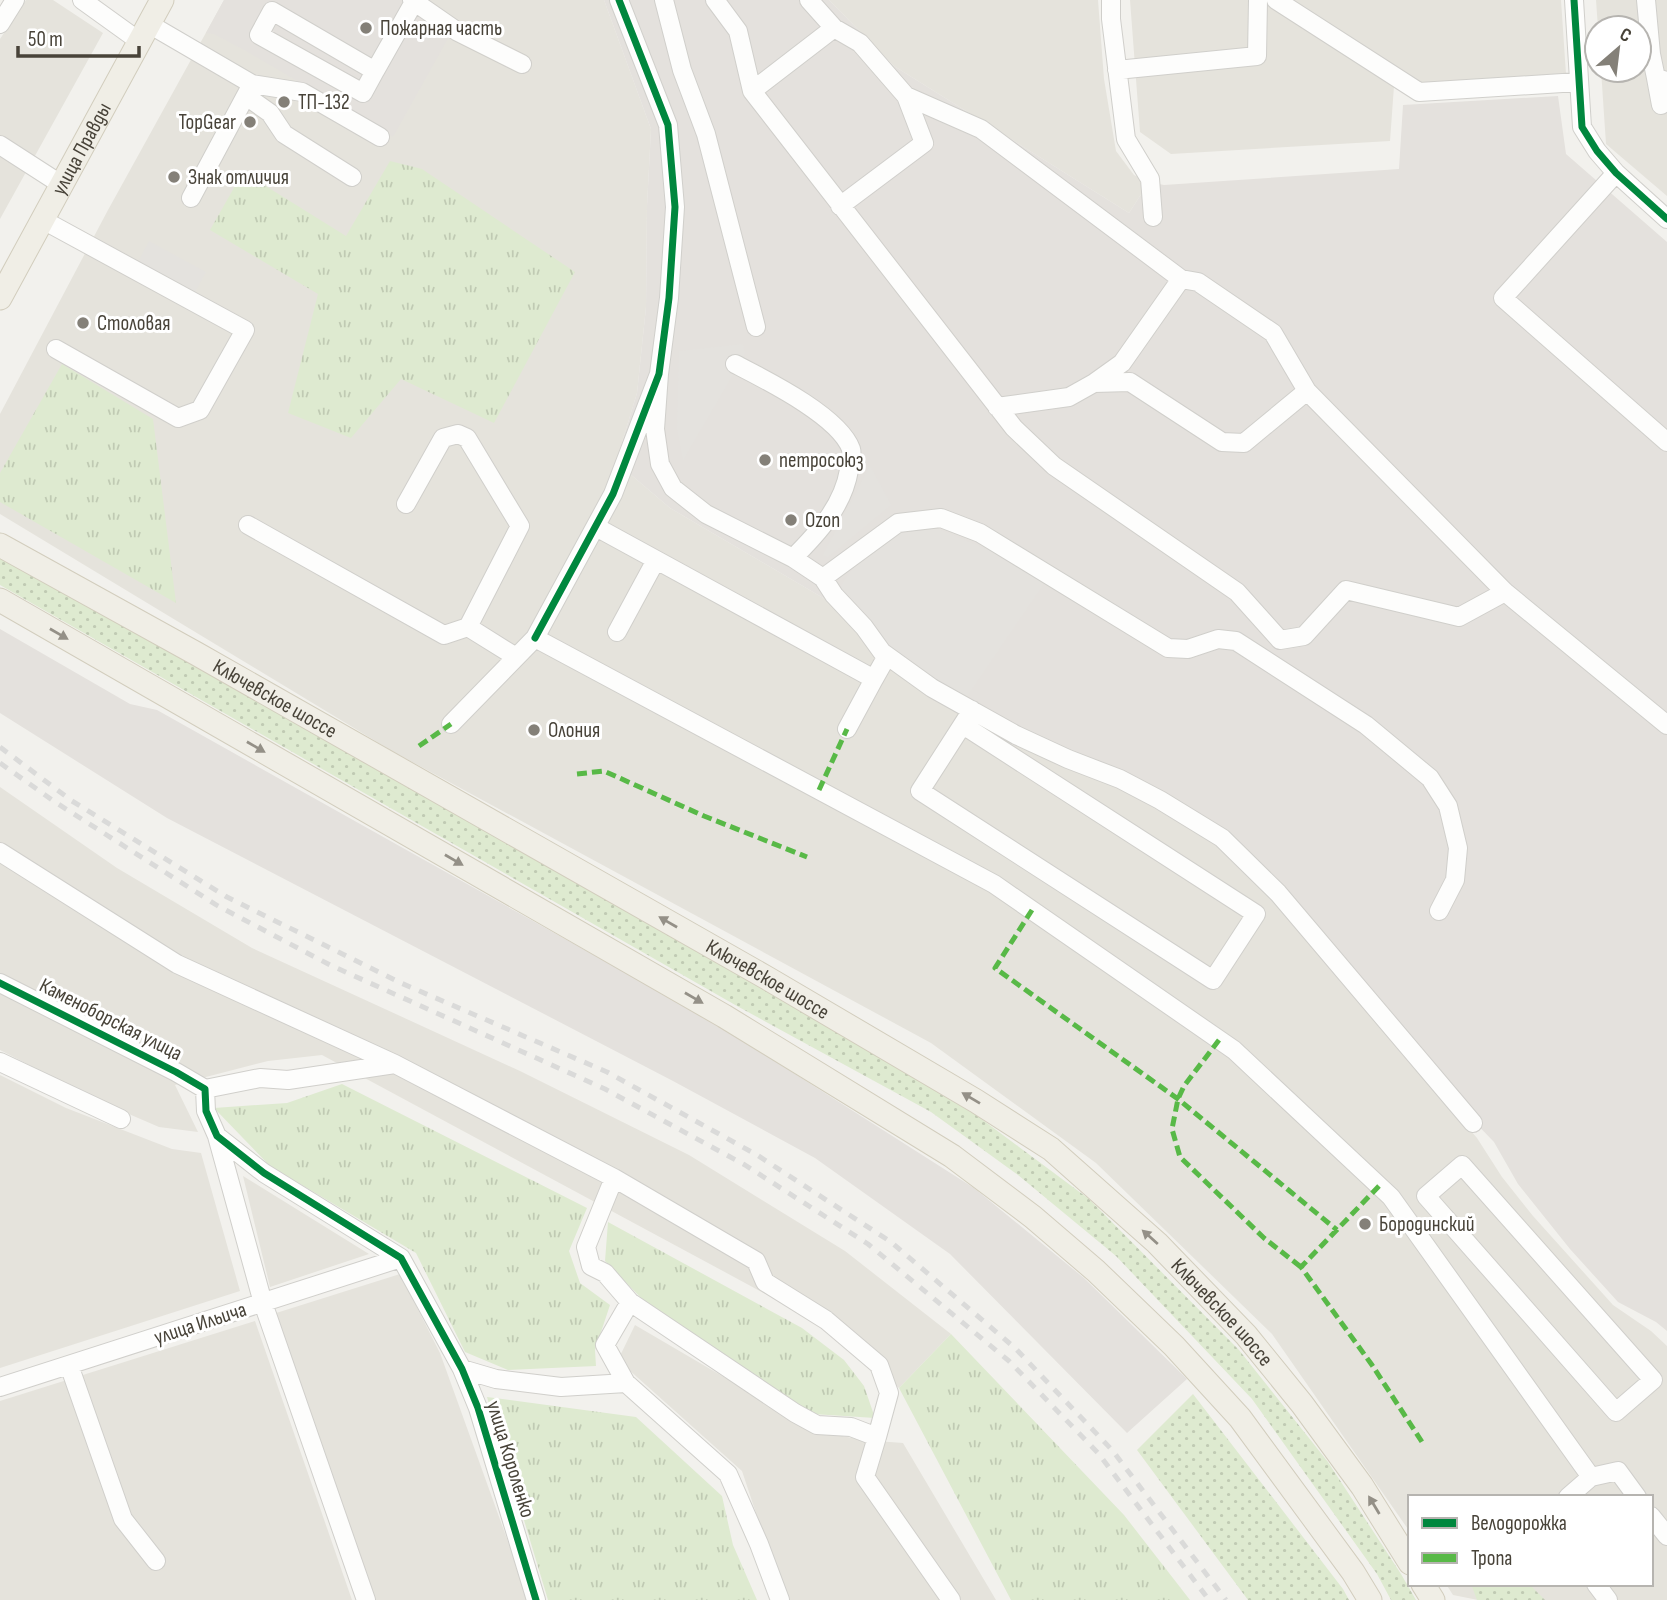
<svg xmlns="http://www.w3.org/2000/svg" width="1667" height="1600" font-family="'Sofia Sans Condensed',sans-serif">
  <defs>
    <pattern id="grass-dots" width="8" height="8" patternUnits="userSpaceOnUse" patternTransform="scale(1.75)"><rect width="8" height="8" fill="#deead0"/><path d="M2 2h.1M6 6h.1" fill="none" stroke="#c0cab3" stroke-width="1.8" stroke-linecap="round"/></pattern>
    <pattern id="park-tufts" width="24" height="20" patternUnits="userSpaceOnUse" patternTransform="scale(1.75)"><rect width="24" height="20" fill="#deead0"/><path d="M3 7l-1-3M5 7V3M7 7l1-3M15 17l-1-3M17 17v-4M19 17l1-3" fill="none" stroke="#c0cab3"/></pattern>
  </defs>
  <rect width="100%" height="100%" fill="#f2f1ed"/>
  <path fill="#e5e3dc" d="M26,0H53L103,33L0,219V39Z
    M224,0H604L651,129L647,206L646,307L637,393L616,462L670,508L830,602L993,728L1070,770L1118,787L1216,844L1270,897L1477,1138L1502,1177L1533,1216L1613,1305L1651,1331L1667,1346V1600H1478L1453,1595L1446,1584H1651V1497H1410V1532L1272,1334L1096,1163L931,1043L392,751L0,514V414L108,210Z
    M829,0H1098L1104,79L1116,151L1134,175L1149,182L1129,213L894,66Z
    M1130,0H1561L1566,74L1394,86L1390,141L1171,154L1140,132Z
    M1596,0H1667V196L1606,144L1601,70H1639V28H1598Z
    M0,787L117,868L252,948L520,1071L689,1155L845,1251L951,1334L899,1388L812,1319L322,1055L268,1061L175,1085L198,1132L159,1127L101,1102L0,1050Z
    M0,1075L66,1108L172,1149L201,1153L240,1291L0,1368Z
    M243,1176L369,1254L270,1287Z
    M400,1274L440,1353L529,1600H375L273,1314Z
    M255,1321L352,1600H0V1401Z
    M635,1325L816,1431L863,1440L903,1443L996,1600H785L742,1471L618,1360Z"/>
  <path fill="#e4e1dd" d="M224,0H427L455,26L393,137L244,50L214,34L206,33Z
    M604,0H829L894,66L1129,213L1149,182L1164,185L1399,169L1403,105L1558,96L1566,154L1667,242V1331L1656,1322L1618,1302L1570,1249L1518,1184L1494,1142L1346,989L1270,897L1216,844L1118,787L1070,770L993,728L874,657L855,628L830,602L670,508L616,462L637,393L646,307L647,206L651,129Z
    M0,629L130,704L157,710L715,1023L974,1188L1084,1278L1187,1379L1127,1433L950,1254L815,1158L673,1081L167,818L0,713Z"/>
  <path fill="url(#grass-dots)" d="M0,557L764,987L976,1115L1089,1199L1239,1350L1328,1462L1401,1574L1416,1600H1391L1377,1574L1252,1399L1116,1256L1018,1175L931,1112L737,1006L0,585Z
    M1193,1394L1343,1589L1349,1600H1248L1137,1450Z
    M1471,1584H1529L1545,1600H1477Z"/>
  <path fill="url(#park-tufts)" d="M390,161L422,169L575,272L494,423L401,379L351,438L288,413L318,294L210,230L243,172L346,236Z
    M62,364L153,419L176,603L0,502V473Z
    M342,1084L587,1208L569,1251L580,1283L610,1305L595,1350L596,1366L508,1370L465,1352L416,1253L270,1166L214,1108L287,1103Z
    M608,1222L802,1328L844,1360L864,1386L875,1418L813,1414L646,1303L605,1261Z
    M951,1334L1124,1515L1190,1600H1011L899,1388Z
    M487,1397L636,1417L722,1496L733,1545L757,1600H548Z"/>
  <path fill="#e4e2de" d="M149,241L206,272L188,305L131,275Z
    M743,344L745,354L683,460L677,428L679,351Z
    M870,466L891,505L828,557L823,555Z
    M936,528L1000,555L1045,582L957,711L923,691L874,657L855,628L830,602L857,562L899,533Z"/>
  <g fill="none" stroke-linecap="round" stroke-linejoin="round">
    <defs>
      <path id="minor" d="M82,0L139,41
        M412,0L458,32L522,64
        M664,0L682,70L706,134L756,327
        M715,0L738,31L752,91L1014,428L1054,466L1237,592L1280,640L1304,636L1346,590L1459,617L1505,592
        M809,0L834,28L860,43L906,96L981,129L1181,279L1198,282L1273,333L1307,391L1505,592L1667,725
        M1111,0V19L1126,139L1150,179L1153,217
        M1276,0L1419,92L1578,82
        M1574,0L1582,127L1597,151L1616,173L1667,219
        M1646,0L1651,54L1656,78
        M0,24L15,0
        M149,24L252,84L191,198
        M1117,70L1257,56L1258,0
        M375,71L363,93L259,35L272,11L375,71L414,2
        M252,84L302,92L380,137
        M752,91L834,28
        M246,96L270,113L284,134L352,177
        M1661,105L1656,78L1667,81
        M0,145L62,185
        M1616,173L1503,298L1667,442
        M840,206L924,143L906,96
        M43,220L245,330L200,410L178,418L56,349
        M735,364C766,380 839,416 851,449C853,455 850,463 849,470C843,506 818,533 793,558
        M659,374L655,429L660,464L673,488L706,514L793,558L823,578L834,595L864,627L882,652L932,688L1016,735L1068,759L1120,779L1160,800L1222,838L1278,893L1473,1123
        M1094,383L1130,382L1222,442L1244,443L1307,391
        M997,407L1069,397L1094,383L1122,363L1181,279
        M248,525L444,635L468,627L520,526L467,438L458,434L443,438L406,504
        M596,527L874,679L887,656
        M823,578L898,523L941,518L980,533L1168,648L1188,649L1218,639L1236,641L1366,725L1430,778L1448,806L1458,848L1455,880L1439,911
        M468,627L516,657
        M617,632L656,560
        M535,638L994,884L1234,1050L1391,1197L1591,1477
        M451,724L535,638L613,494L659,374L669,298L675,207L668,125L619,0
        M963,725L1256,914L1213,980L920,791L972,710
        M847,729L874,679
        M0,852L177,964L395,1064L614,1178L756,1261L765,1282L826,1320L879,1365L889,1393L877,1437
        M0,983L176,1072L205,1089
        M0,1062L121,1119
        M205,1089L206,1111L217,1136L264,1173L401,1258L462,1369L478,1408L536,1600
        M205,1089L260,1078L288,1080L395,1064
        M217,1136L263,1303L366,1600
        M1462,1165L1653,1380L1616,1412L1426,1196Z
        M614,1178L586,1247L591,1266L605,1273L630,1302L795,1413L817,1425L851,1427L877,1437L865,1477L951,1600
        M69,1365L123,1519L156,1561
        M462,1369L496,1379L561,1387L626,1383L728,1474L759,1544L780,1600
        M626,1383L605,1345L630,1302
        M0,1387L401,1258
        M1568,1497L1591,1477L1618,1471L1637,1497
        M1651,1516L1667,1536
        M1596,1584L1608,1600"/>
      <g id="major">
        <path id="s1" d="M0,298L162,0"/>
        <path id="s2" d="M0,545L197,654L767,978L976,1101L1051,1149L1157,1243L1246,1335L1302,1404L1362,1486L1410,1563"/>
        <path d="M0,600L724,1016L952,1156L1033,1217L1096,1271L1174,1346L1240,1418L1353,1572L1370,1600"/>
        <path d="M1423,1584L1433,1600"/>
      </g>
    </defs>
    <use href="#minor" stroke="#d0cfcb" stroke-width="20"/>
    <use href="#major" stroke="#d2cdbd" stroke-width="25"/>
    <use href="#minor" stroke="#fdfdfc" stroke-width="18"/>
    <use href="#major" stroke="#f0eee6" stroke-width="23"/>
    <path stroke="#dadad9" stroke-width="5" stroke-dasharray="9 9" stroke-linecap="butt" d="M0,747L72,801L227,897L401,983L607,1072L757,1155L891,1242L1015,1348L1112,1450L1226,1600
      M0,763L55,802L218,906L330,965L605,1089L745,1165L868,1244L1009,1361L1098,1453L1209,1600"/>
    <path stroke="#58b947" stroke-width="5" stroke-dasharray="10 5" stroke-linecap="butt" d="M419,746L451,724
      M577,774L604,771L704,816L807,857
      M819,790L847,729
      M1032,910L995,968L1178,1099L1337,1230
      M1219,1040L1184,1086L1178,1099L1172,1129L1180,1157L1264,1238L1301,1267
      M1379,1186L1301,1267L1372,1365L1424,1445"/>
    <defs>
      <path id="cycleway" d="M1574,0L1582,127L1597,151L1616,173L1667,219
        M535,638L613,494L659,374L669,298L675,207L668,125L619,0
        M0,983L176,1072L205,1089L206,1111L217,1136L264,1173L401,1258L462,1369L478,1408L536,1600"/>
    </defs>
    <use href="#cycleway" stroke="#fff" stroke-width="11"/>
    <use href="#cycleway" stroke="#00873e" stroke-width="7"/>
  </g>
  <defs><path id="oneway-solid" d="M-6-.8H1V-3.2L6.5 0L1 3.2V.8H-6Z" transform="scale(1.75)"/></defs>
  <g fill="#949087">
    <use href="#oneway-solid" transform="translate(59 634) rotate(30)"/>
    <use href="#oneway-solid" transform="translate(256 747) rotate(30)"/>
    <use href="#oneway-solid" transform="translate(454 860) rotate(30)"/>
    <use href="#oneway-solid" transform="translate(668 922) rotate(-150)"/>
    <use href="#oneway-solid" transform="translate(694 998) rotate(30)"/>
    <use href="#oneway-solid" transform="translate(971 1098) rotate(-149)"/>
    <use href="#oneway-solid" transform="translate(1150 1237) rotate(-138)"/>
    <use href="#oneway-solid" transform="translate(1374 1505) rotate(-121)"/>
  </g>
  <g fill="#848078" stroke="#fff" stroke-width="2.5">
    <circle cx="366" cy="28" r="7"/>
    <circle cx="284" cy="102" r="7"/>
    <circle cx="250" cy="122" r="7"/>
    <circle cx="174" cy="177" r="7"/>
    <circle cx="83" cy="323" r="7"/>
    <circle cx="765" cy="460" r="7"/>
    <circle cx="791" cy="520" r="7"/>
    <circle cx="534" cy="730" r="7"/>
    <circle cx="1365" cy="1224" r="7"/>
  </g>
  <g text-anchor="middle" stroke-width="6" stroke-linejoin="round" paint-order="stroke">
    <g font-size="21" fill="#484339" stroke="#fff" text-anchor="start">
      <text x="380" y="35">Пожарная часть</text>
      <text x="298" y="109">ТП-132</text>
      <text x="236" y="129" text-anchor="end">TopGear</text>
      <text x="188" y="184">Знак отличия</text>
      <text x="97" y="330">Столовая</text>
      <text x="779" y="467">петросоюз</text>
      <text x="805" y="527">Ozon</text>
      <text x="548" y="737">Олония</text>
      <text x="1379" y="1231">Бородинский</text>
    </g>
    <g font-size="21" fill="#484339" stroke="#fff">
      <text dy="7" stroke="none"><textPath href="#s1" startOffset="170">улица Правды</textPath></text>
      <text dy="7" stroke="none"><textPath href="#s2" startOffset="315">Ключевское шоссе</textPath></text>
      <text dy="7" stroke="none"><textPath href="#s2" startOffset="882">Ключевское шоссе</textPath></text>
      <text transform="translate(111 1019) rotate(27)" y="7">Каменоборская улица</text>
      <text dy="7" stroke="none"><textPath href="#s2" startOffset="1449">Ключевское шоссе</textPath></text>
      <text transform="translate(200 1323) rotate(-18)" y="7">улица Ильича</text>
      <text transform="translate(511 1459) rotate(73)" y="7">улица Короленко</text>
    </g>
  </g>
  <rect x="1408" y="1495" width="245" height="91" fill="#ffffff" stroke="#b6b4b0" stroke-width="2"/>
  <rect x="1422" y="1518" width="35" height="10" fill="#00873e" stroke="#b6b4b0" stroke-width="2"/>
  <text x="1471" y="1530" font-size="21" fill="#484339">Велодорожка</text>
  <rect x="1422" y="1553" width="35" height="10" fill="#58b947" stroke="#b6b4b0" stroke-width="2"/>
  <text x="1471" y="1565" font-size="21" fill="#484339">Тропа</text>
  <g transform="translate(1618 49) rotate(28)"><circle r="33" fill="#ffffff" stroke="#b6b4b0" stroke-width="2"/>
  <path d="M0-5L12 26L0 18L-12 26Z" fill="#848078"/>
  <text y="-10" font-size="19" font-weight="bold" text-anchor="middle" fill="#484339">С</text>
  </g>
  <path d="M18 46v10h121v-10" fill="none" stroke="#484339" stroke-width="3.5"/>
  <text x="28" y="46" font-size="21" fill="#484339" stroke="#ffffff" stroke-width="5" paint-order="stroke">50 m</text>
</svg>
